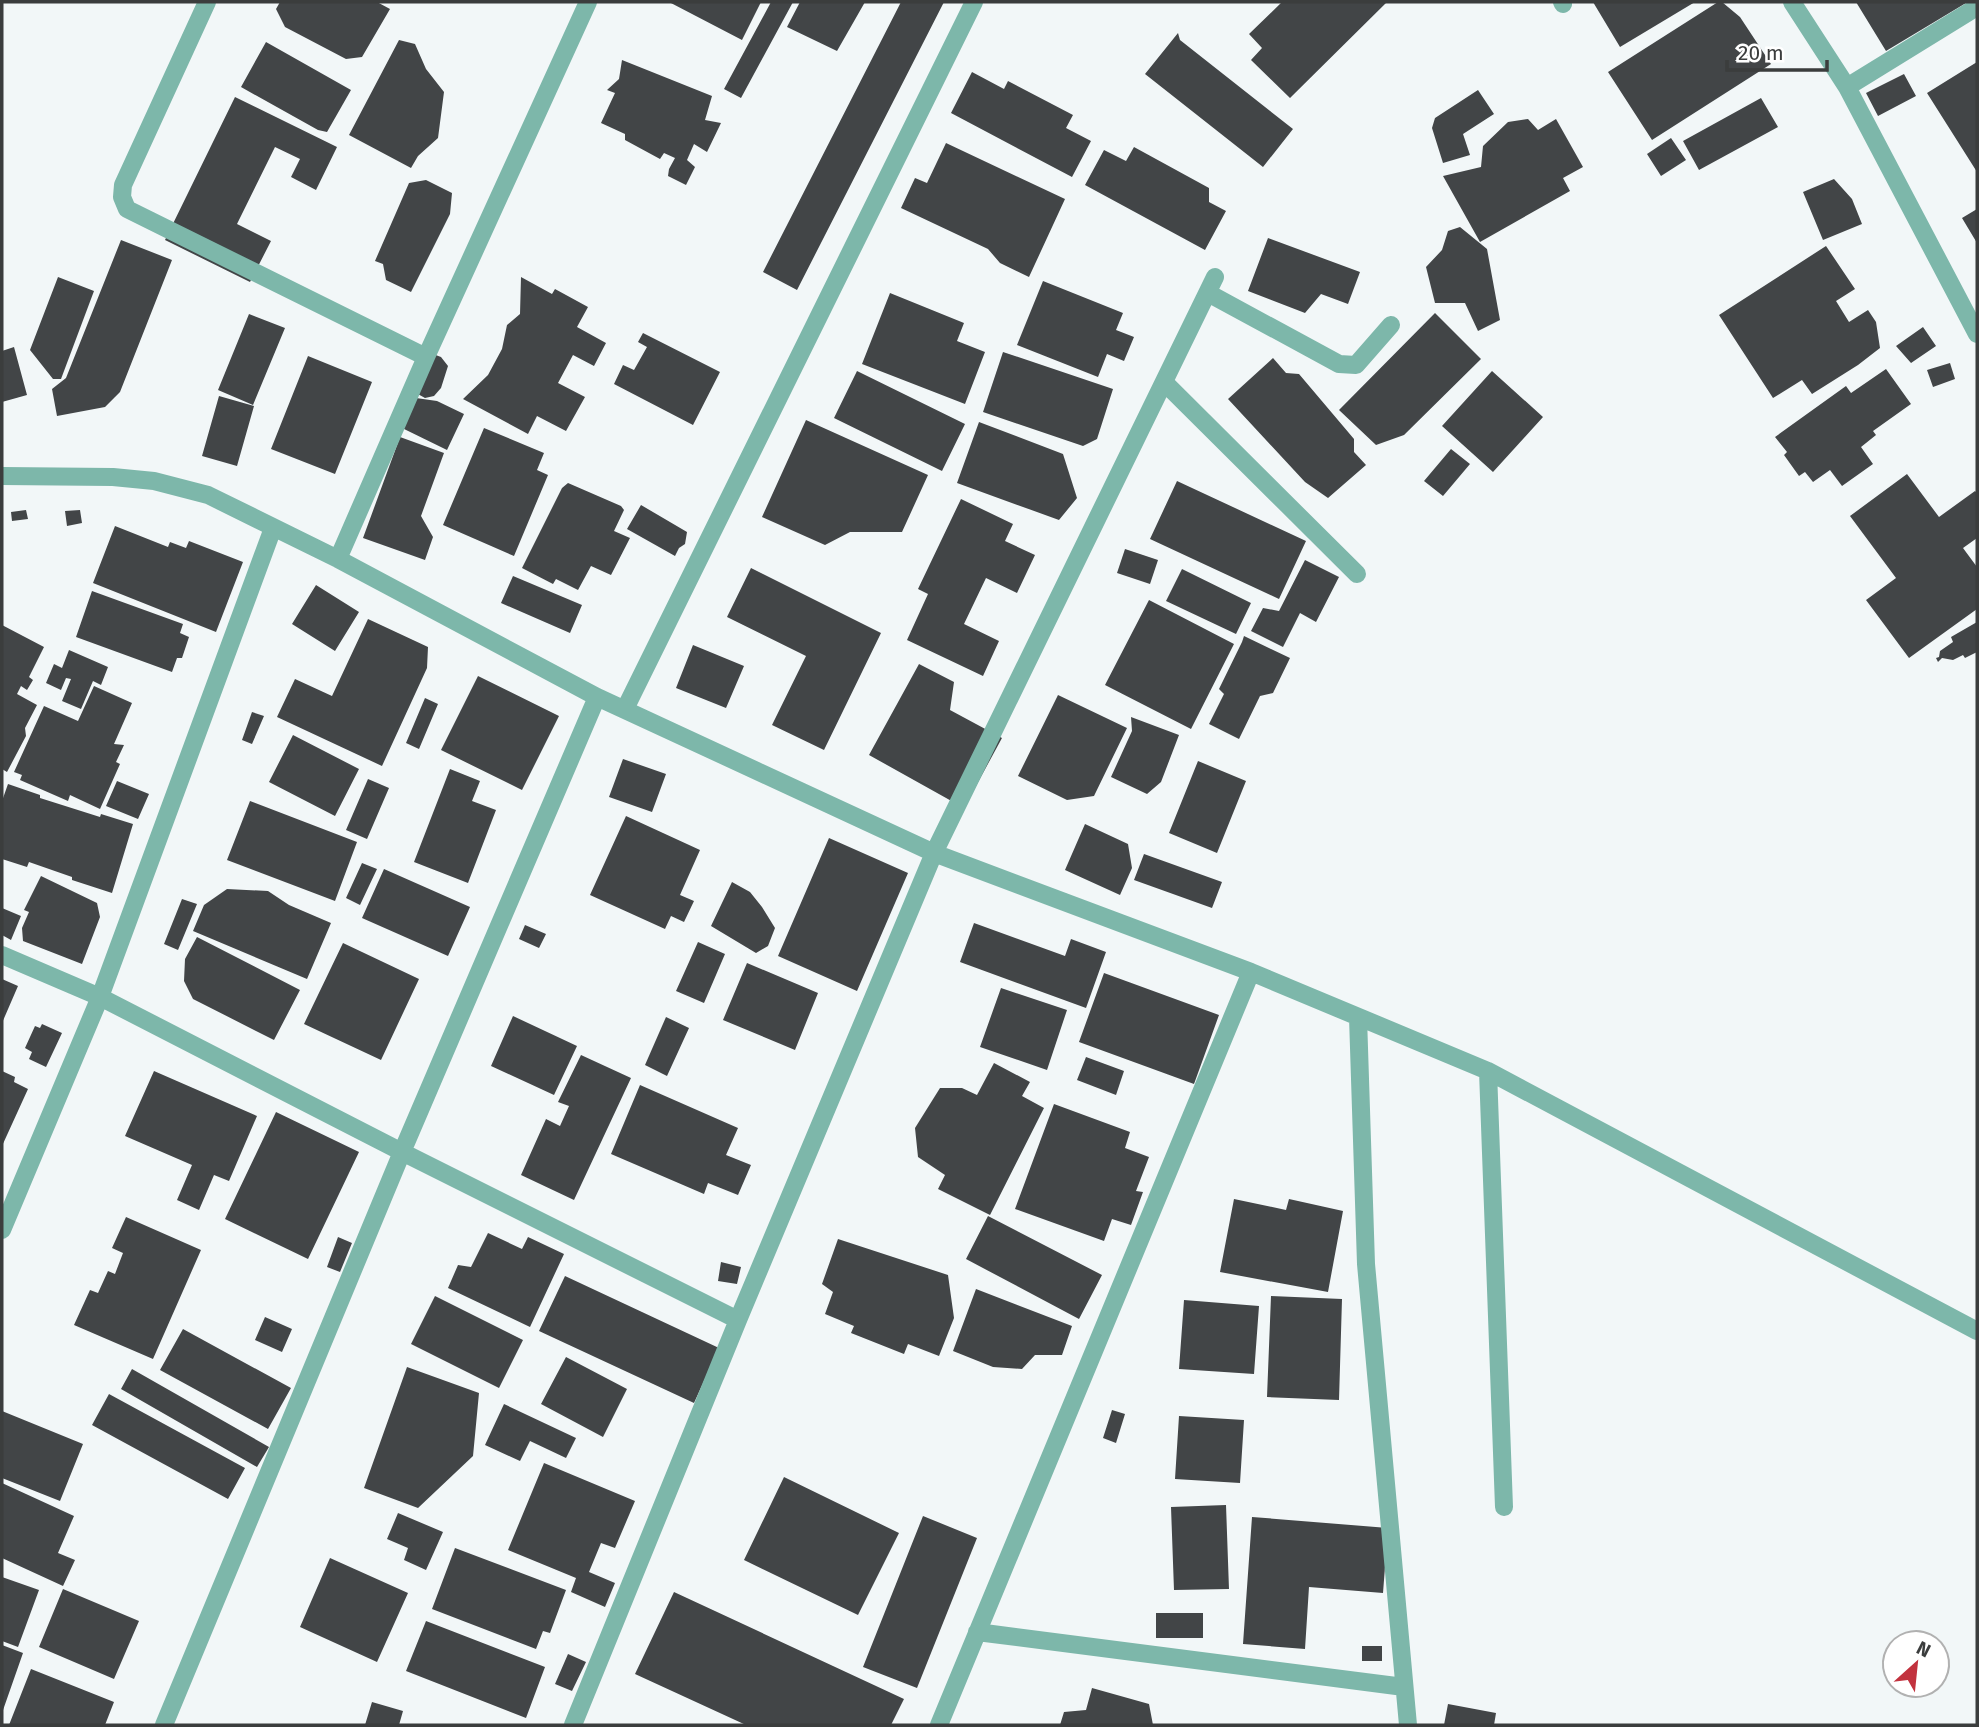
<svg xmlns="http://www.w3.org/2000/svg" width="1979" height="1727" font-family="'Fira Sans',sans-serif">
  <rect width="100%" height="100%" fill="#f2f7f8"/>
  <path fill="#424547" d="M280,2H377L390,9L362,57L346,59L285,27L276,9Z
    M669,2H761L742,40Z
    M771,2H793L741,98L724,89Z
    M800,2H865L837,51L787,27Z
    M901,2H944L797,290L763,272Z
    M1282,2H1387L1290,98L1251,60L1262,48L1249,34Z
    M1593,2H1695L1620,47Z
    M1718,2H1722L1740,17L1771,64L1652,140L1608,72Z
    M1856,2H1965L1966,3L1886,51Z
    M1178,33L1180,40L1293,129L1263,167L1145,74Z
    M399,40L415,44L426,69L444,92L438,138L418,156L411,168L349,135Z
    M266,42L351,90L327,132L318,130L241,87Z
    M622,60L712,96L705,120L721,123L707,152L694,144L687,160L695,167L686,185L668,176L669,169L675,158L664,153L660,159L625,140V134L601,123L615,93L607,90L619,79Z
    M1977,62V172L1927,93Z
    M972,72L1004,89L1008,81L1073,115L1066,128L1091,141L1072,177L951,113Z
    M1904,74L1916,96L1878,116L1866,93Z
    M1478,90L1494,114L1463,134L1470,155L1443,163L1432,128L1435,118Z
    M235,97L337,147L316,190L291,177L300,159L275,147L237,224L271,241L250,282L165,240Z
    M1761,98L1778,127L1699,170L1683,141Z
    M1528,119L1538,130L1556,119L1583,167L1563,178L1570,191L1480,242L1443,176L1481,167L1483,146L1508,122Z
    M1671,138L1686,160L1661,176L1647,154Z
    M946,143L1065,199L1029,277L1000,263L988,249L901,208L915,178L927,183Z
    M1134,147L1209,188V202L1226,211L1205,250L1085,185L1104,150L1126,161Z
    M1834,179L1852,199L1862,224L1823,240L1803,192Z
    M426,180L452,193L450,214L411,292L386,280L383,264L375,261L409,183Z
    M1977,209V243L1962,218Z
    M1460,227L1487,249L1500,320L1478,331L1465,303H1435L1426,267L1442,250L1448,231Z
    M1268,238L1360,272L1348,304L1321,294L1305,313L1248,291Z
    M121,240L172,260L120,392L105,407L57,416L52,389L66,378Z
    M1826,246L1855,289L1836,301L1849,322L1868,310L1876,322L1880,348L1858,365L1812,394L1802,380L1773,398L1719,315Z
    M58,277L94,291L61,379H53L30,350Z
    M521,277L552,294L555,289L588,307L577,327L606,343L594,366L573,355L558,383L585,397L566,431L537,416L528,434L463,399L488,375L502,349L507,325L520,314Z
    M1043,281L1123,313L1116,330L1134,337L1124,361L1107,354L1098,377L1017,345Z
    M890,293L964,323L957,341L985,352L965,404L862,364Z
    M1435,313L1481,359L1404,435L1376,445L1339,410Z
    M249,314L285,328L253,405L218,390Z
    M1923,327L1936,346L1911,363L1896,346Z
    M643,333L720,372L693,425L614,384L623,365L634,370L647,347L638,342Z
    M14,347L27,395L2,402V351Z
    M1003,352L1113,389L1097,439L1083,446L983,412Z
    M433,354L441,357L448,366L441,388L434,396L425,398L416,393Z
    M308,356L372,382L335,474L271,449Z
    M1273,358L1286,373L1299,374L1354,439V452L1366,465L1328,498L1305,482L1228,399Z
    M1950,363L1955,379L1933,387L1927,370Z
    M1886,369L1911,404L1873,431L1876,435L1861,447L1873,464L1842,486L1830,470L1813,482L1805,472L1799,476L1784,455L1787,452L1775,437L1846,386L1851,393Z
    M857,371L965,424L942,471L834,418Z
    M1492,371L1543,417L1493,472L1442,426Z
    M219,396L254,406L237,466L202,456Z
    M416,398L437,401L464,414L447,450L402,428Z
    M806,420L928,475L902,532H850L825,545L762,517Z
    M979,422L1063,454L1077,498L1059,520L957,483Z
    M484,428L544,453L537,470L548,475L514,556L443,525Z
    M400,437L444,453L421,516L433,537L425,560L363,538Z
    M1451,449L1470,464L1443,496L1424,481Z
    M1907,474L1939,517L1975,491L1977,493V538L1963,548L1977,567V609L1909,658L1866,600L1896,578L1850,516Z
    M1177,481L1306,541L1279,599L1150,539Z
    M568,483L621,506L624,510L614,531L630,538L611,575L591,566L578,590L556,579L553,584L522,568L562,488Z
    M961,499L1013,524L1005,541L1035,555L1017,593L986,578L964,624L999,641L983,676L907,640L928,594L918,589Z
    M641,505L687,532L685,544L679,548L675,556L627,529Z
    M26,510L28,519L12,521L11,512Z
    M80,510L82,523L67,526L65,511Z
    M115,526L168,547L170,542L186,548L189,541L243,562L216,632L93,583Z
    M1125,549L1158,560L1150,584L1117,573Z
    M1305,560L1339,577L1316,622L1300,613L1283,647L1251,631L1263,608L1279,611Z
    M751,568L881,633L824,750L772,725L806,656L727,617Z
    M1182,569L1251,603L1236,634L1166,601Z
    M513,576L582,605L570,633L501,603Z
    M316,585L359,612L335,651L292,624Z
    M92,591L183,624L180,633L189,637L182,658H177L172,672L76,637Z
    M1149,600L1234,644L1191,729L1105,685Z
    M368,619L428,647L427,668L382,766L277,717L295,679L332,696Z
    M1977,622V652L1965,658L1963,655L1953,660L1942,658L1938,662L1936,658L1939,657L1940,651L1953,642L1951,637Z
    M2,625L44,647L29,677L33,680L27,690L21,686L17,694L37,705L25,728L26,736L7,772L2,769Z
    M1244,636L1290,658L1273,693L1260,696L1239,739L1209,724L1224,694L1219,689L1242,642Z
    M693,645L744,666L726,708L676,688Z
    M69,650L108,667L101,685L93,681L81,709L62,701L71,679L66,678L61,690L46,683L54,664L62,668Z
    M919,664L954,682L950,710L1002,738L964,808L869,755Z
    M478,676L559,716L522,790L441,750Z
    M94,686L132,703L114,744L124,745L116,762L120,764L100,809L70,795L68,801L20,780L22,775L14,772L44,706L78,721Z
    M1058,695L1127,728L1094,796L1067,800L1018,776Z
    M425,698L438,704L419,749L406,743Z
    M252,712L264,716L252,744L242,740Z
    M1131,717L1179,735L1161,782L1147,794L1111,777L1132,731Z
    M293,735L359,769L335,816L269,782Z
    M623,759L666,774L652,812L609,797Z
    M1198,761L1246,781L1217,853L1169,833Z
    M450,769L480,781L472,801L496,810L468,883L414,862Z
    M368,779L389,788L367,839L346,830Z
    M117,781L149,794L138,819L106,806Z
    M8,784L40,795V798L100,817L101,814L133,824L112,893L72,880V877L29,862L27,867L2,859V801Z
    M250,801L357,842L335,901L227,860Z
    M626,816L700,850L680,895L694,901L684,922L671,916L665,929L590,895Z
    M1085,824L1128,844L1132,868L1120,895L1065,870Z
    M829,838L908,873L857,991L778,956Z
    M1144,854L1222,882L1212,908L1134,880Z
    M362,863L377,869L360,905L346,898Z
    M384,869L470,907L448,956L362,918Z
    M41,876L97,903L100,917L82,964L23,941L22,928L29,912L24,910Z
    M732,882L750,892L762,907L775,928L768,946L756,953L711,926Z
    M227,889L268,891L289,905L331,923L307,979L193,931L204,905Z
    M182,899L197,904L178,950L164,944Z
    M2,908L21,916L11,940L2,935Z
    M974,923L1065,956L1071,939L1106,952L1086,1008L960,962Z
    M525,925L546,934L539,948L519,939Z
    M197,937L300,990L274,1040L193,999L184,981L185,959Z
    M698,942L725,954L704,1003L676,991Z
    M343,943L419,979L381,1060L304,1024Z
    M747,963L818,993L795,1050L723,1020Z
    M1104,973L1219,1015L1194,1084L1079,1042Z
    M2,979L18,986L2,1023Z
    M1001,988L1067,1010L1047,1070L980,1047Z
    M513,1016L577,1046L554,1095L491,1066Z
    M666,1017L689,1028L667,1076L645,1065Z
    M42,1024L62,1033L46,1067L29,1059L32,1052L25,1048L35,1026L40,1028Z
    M581,1055L631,1078L574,1200L521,1175L546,1119L560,1126L569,1106L558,1102Z
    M1086,1057L1124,1071L1116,1095L1077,1080Z
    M994,1063L1030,1082L1022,1096L1044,1108L990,1215L938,1189L945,1175L918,1157L915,1128L940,1088H962L977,1095Z
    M2,1071L15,1077L14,1082L28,1089L2,1146Z
    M154,1071L257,1116L229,1181L214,1175L199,1210L177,1200L192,1165L125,1136Z
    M640,1085L738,1128L726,1155L751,1165L738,1195L708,1183L704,1194L611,1154Z
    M1054,1104L1130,1132L1125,1148L1149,1157L1136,1191L1143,1192L1131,1225L1112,1219L1104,1241L1015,1209Z
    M276,1112L359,1152L308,1259L225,1219Z
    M1234,1199L1286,1210L1289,1199L1343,1211L1328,1292L1220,1272Z
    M988,1216L1102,1275L1079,1319L966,1259Z
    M126,1217L201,1250L153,1359L74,1325L90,1290L98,1293L108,1271L115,1274L123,1253L112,1248Z
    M488,1233L522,1249L528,1237L564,1254L530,1327L448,1288L458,1265L471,1267Z
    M338,1237L352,1243L340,1272L327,1267Z
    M838,1239L948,1275L954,1318L939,1356L908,1344L904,1354L851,1333L854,1326L825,1314L833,1292L822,1284Z
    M721,1262L741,1267L737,1284L718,1281Z
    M565,1276L719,1348L694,1403L539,1331Z
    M976,1289L1072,1326L1062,1355H1035L1022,1369L993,1367L953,1351Z
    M435,1296L523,1340L499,1388L411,1344Z
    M1271,1296L1342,1299L1339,1400L1267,1397Z
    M1184,1300L1259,1306L1254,1374L1179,1369Z
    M265,1317L292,1329L282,1352L255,1340Z
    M183,1329L291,1388L268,1429L160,1370Z
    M566,1357L627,1389L603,1437L541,1404Z
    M407,1367L479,1393L473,1456L418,1508L364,1488Z
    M132,1369L269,1447L257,1467L121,1389Z
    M109,1394L245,1468L228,1499L92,1425Z
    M504,1404L576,1438L566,1458L530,1441L520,1461L485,1445Z
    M1112,1410L1125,1414L1116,1443L1103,1438Z
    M2,1411L83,1444L60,1501L2,1478Z
    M1179,1416L1244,1420L1240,1483L1175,1479Z
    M544,1463L635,1501L615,1548L601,1543L589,1572L615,1583L605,1607L571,1592L576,1578L508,1550Z
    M784,1477L899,1533L858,1615L744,1560Z
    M2,1483L74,1516L58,1553L75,1560L63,1586L2,1558Z
    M1226,1505L1229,1589L1174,1590L1171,1507Z
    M398,1513L443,1532L426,1570L404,1560L408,1548L387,1539Z
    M923,1516L977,1538L917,1688L863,1667Z
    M1252,1517L1388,1528L1383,1593L1309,1587L1305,1649L1243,1644Z
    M455,1548L566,1590L550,1633L543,1631L536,1649L432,1609Z
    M330,1558L408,1593L377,1662L300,1627Z
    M2,1577L39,1590L18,1647L2,1641Z
    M63,1589L139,1621L114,1679L39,1647Z
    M674,1592L904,1699L891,1725H746L635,1674Z
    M1156,1613H1203V1638H1156Z
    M426,1621L545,1667L526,1718L406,1671Z
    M2,1645L23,1653L2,1713Z
    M1362,1646H1382V1661H1362Z
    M568,1654L586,1662L572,1691L555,1684Z
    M31,1669L114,1702L105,1725H9Z
    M1092,1688L1149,1704L1153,1725H1060L1064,1712L1086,1710Z
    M372,1702L403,1711L399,1725H365Z
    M1448,1704L1496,1713L1494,1725H1444Z"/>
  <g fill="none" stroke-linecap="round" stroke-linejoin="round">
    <path stroke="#7db7aa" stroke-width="18" d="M207,2L123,185L122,197L127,209L426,357
      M1562,2L1563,4
      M1792,2L1847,87L1977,334
      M1847,87L1977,7
      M1208,293L1339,364L1356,365L1391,325
      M1164,382L1357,574
      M2,476L113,477L154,481L208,495L338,559L597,697L934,853L1251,972L1488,1071L1977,1331
      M338,559L426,357L588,2
      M625,709L974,2
      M2,955L100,997L402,1152L738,1320
      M1358,1017L1366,1264L1408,1725
      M1488,1071L1504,1507
      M2,1230L100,997L273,528
      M977,1632L1404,1687
      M164,1725L402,1152L597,697
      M573,1725L738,1320L934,853L1215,277
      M939,1725L1251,972"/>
  </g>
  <rect width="1979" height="1727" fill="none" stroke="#3b3d3d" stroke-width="7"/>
  <g transform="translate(1916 1664) rotate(27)"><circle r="33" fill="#ffffff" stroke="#b1b1b1" stroke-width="2"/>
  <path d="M0-5L12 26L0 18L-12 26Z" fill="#c2323e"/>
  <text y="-10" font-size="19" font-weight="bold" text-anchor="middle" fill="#3b3d3d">N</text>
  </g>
  <path d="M1727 60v10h100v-10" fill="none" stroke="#3b3d3d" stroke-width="3.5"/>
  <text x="1738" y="60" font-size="21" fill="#3b3d3d" stroke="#ffffff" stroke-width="5" paint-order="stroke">20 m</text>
</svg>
